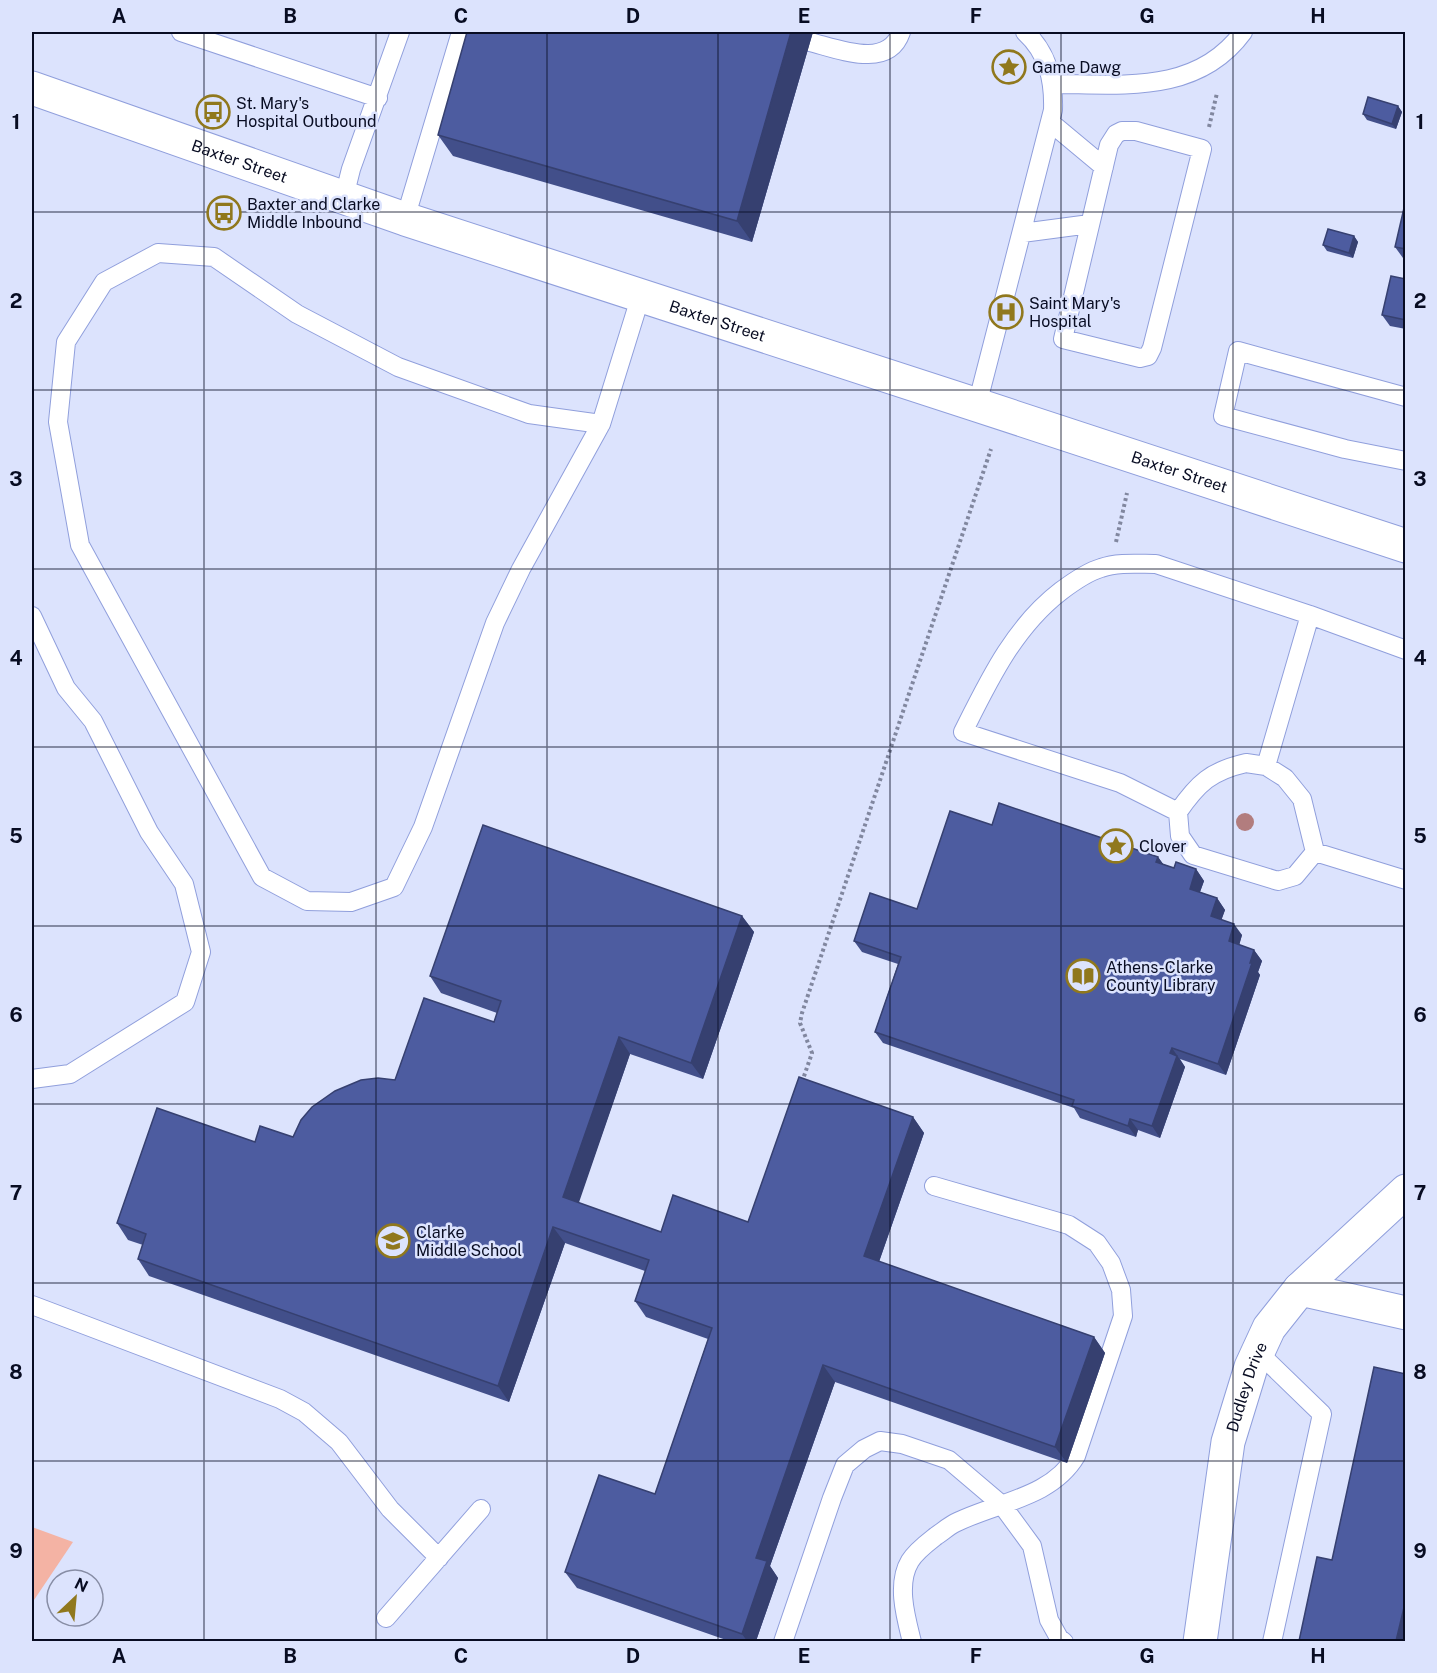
<svg xmlns="http://www.w3.org/2000/svg" width="1437" height="1673" font-family="'Public Sans',sans-serif">
  <rect width="100%" height="100%" fill="#dce3fd"/>
  <path fill="#f4b3a4" d="M32,1527L73,1542L32,1603Z"/>
  <g fill="none" stroke-linecap="round" stroke-linejoin="round">
    <defs>
      <path id="lane" d="M181,32L378,98
        M810,42C838,49 888,70 901,32
        M1052,84C1121,84 1197,95 1243,32
        M1050,122L1104,167
        M1122,131H1136L1202,149L1152,348L1148,356L1140,358L1063,339L1109,145L1116,134Z
        M344,197L351,169L400,32
        M405,219L461,32
        M1022,233L1090,224
        M1406,397L1238,351L1223,416L1345,449L1406,461
        M977,405L1053,110C1054,80 1048,53 1025,32
        M601,424L529,414L398,367L297,314L214,257L158,253L104,282L66,342L58,422L80,545L262,877L307,901L351,902L394,887L423,827L495,623L521,569L601,424L641,295
        M32,616L66,688L93,721L149,832L184,884L201,952L185,1002L70,1074L32,1079
        M1246,763L1266,766L1285,778L1302,799L1315,852L1295,876L1278,881L1193,855L1180,836L1178,812C1198,783 1211,771 1246,763Z
        M1266,766L1310,615
        M1178,812L1120,783L963,732C989,680 1014,627 1061,591C1073,582 1087,572 1101,568C1118,562 1138,564 1156,564L1310,615L1406,650
        M1315,852L1406,880
        M32,1305L280,1399L304,1412L339,1442L390,1509L439,1558
        M1258,1352L1322,1414L1272,1642
        M386,1618L481,1509
        M783,1642L832,1498L845,1465L864,1449L880,1441L902,1444L949,1460L1002,1505L1032,1546L1049,1620L1059,1638L1064,1642
        M912,1642C906,1618 896,1584 910,1561C916,1551 927,1543 936,1536C942,1532 949,1526 955,1523C997,1502 1051,1498 1076,1456L1123,1316L1121,1290L1111,1263L1097,1243L1069,1225L934,1186"/>
      <g id="street">
        <path d="M1300,1289L1406,1313"/>
        <path id="s1" d="M1200,1642L1228,1442L1251,1367L1269,1328L1300,1289L1406,1191"/>
      </g>
      <g id="secondary">
        <path id="s2" d="M32,88L405,219L977,405L1406,546"/>
      </g>
    </defs>
    <use href="#lane" stroke="#909fdc" stroke-width="20"/>
    <use href="#street" stroke="#909fdc" stroke-width="35"/>
    <use href="#secondary" stroke="#909fdc" stroke-width="35"/>
    <path stroke="#81879f" stroke-width="4" stroke-dasharray="3 3" stroke-linecap="butt" d="M1209,127L1217,93
      M1116,542L1127,493
      M802,1082L812,1053L800,1023L802,1013L991,449"/>
    <use href="#lane" stroke="#fff" stroke-width="18"/>
    <use href="#street" stroke="#fff" stroke-width="33"/>
    <use href="#secondary" stroke="#fff" stroke-width="33"/>
  </g>
  <circle fill="#b27d7e" cx="1245" cy="822" r="9"/>
  <path fill="#424f8a" d="M813,32L752,242L453,156L438,135Z
    M1398,106L1402,112L1396,129L1367,120L1363,114Z
    M1406,208V259L1403,258L1395,247Z
    M1354,236L1358,242L1353,258L1327,251L1323,245Z
    M1406,279V329L1390,326L1382,315Z
    M992,825L1158,857L1163,864L1174,868L1196,869L1204,881L1200,892L1217,898L1225,910L1221,920L1242,935L1239,945L1254,950L1262,961L1258,972L1260,975L1226,1075L1180,1059L1185,1067L1160,1138L1138,1130L1136,1137L1080,1118L1074,1108L883,1043L875,1032L898,964L862,952L854,941L917,909Z
    M742,916L754,932L703,1079L630,1054L578,1203L661,1232L748,1222L913,1117L924,1133L879,1262L1094,1337L1105,1353L1067,1463L835,1382L770,1566L778,1578L756,1641H729L577,1588L565,1572L655,1494L708,1339L646,1317L635,1301L645,1271L565,1243L509,1402L149,1276L138,1259L143,1245L128,1240L117,1223L255,1142L293,1137L395,1080L494,1022L497,1013L441,993L430,976Z"/>
  <path fill="#364070" d="M791,32H813L752,242L737,221Z
    M1398,106L1402,112L1396,129L1392,124Z
    M1354,236L1358,242L1353,258L1349,253Z
    M1158,857L1166,868L1156,862Z
    M1196,869L1204,881L1197,900L1190,889Z
    M1217,898L1225,910L1219,927L1211,916Z
    M742,916L754,932L703,1079L691,1063Z
    M1234,924L1242,935L1237,953L1229,941Z
    M1254,950L1262,961L1258,972L1260,975L1226,1075L1218,1064Z
    M619,1037L630,1054L575,1214L563,1197Z
    M1172,1048L1185,1067L1160,1138L1152,1126L1170,1053Z
    M913,1117L924,1133L875,1273L864,1256Z
    M1130,1119L1138,1130L1136,1137L1128,1126Z
    M553,1227L565,1243L509,1402L498,1386Z
    M1094,1337L1105,1353L1067,1463L1055,1447Z
    M823,1365L835,1382L770,1566L778,1578L756,1641H747L742,1634L756,1558Z
    M1406,1599V1641H1396Z"/>
  <path fill="#4d5ca0" stroke="#364070" stroke-width="1.5" d="M467,32H791L737,221L438,135Z
    M1368,97L1398,106L1392,124L1363,114Z
    M1404,208H1406V249L1395,247Z
    M1328,229L1354,236L1349,253L1323,245Z
    M1391,276L1406,279V320L1382,315Z
    M999,803L1158,857L1156,862L1174,868L1176,862L1196,869L1190,889L1217,898L1211,916L1234,924L1229,941L1254,950L1250,963H1252L1218,1064L1172,1048L1170,1053L1177,1056L1152,1126L1130,1119L1128,1126L1072,1106L1074,1100L875,1032L901,957L854,941L870,893L917,909L950,811L992,825Z
    M483,825L742,916L691,1063L619,1037L563,1197L661,1232L673,1195L748,1222L799,1077L913,1117L864,1256L1094,1337L1055,1447L823,1365L756,1558L767,1561L742,1634L565,1572L599,1475L655,1494L712,1328L635,1301L649,1260L553,1227L498,1386L138,1259L146,1234L117,1223L157,1108L255,1142L260,1126L293,1137L301,1120L312,1107L335,1091L361,1080L378,1078L395,1080L424,998L494,1022L501,1001L430,976Z
    M1374,1367L1406,1374V1599L1396,1641H1299L1317,1557L1332,1560Z"/>
  <path fill="none" stroke="#080c22" stroke-width="1.5" stroke-opacity="0.55" d="M204,32V1642M376,32V1642M547,32V1642M718,32V1642M890,32V1642M1061,32V1642M1233,32V1642M32,212H1406M32,390H1406M32,569H1406M32,747H1406M32,926H1406M32,1104H1406M32,1283H1406M32,1461H1406"/>
  <defs>
    <symbol id="sight-ring" viewBox="-11 -11 22 22"><circle r="9.5" fill="#dce3fd" stroke="#90781d" stroke-width="1.5"/><path d="M0-6L1.8-2.2L6-1.7L2.9 1.2L3.7 5.4L0 3.3L-3.7 5.4L-2.9 1.2L-6-1.7L-1.8-2.2Z" fill="#90781d"/></symbol>
    <symbol id="bus-ring" viewBox="-11 -11 22 22"><circle r="9.5" fill="#dce3fd" stroke="#90781d" stroke-width="1.5"/><path d="M-5-6H5V4H4V6H2V4H-2V6H-4V4H-5ZM-3.5-4V0h7V-4ZM-3.5 1.2v1.5H-2V1.2ZM2 1.2v1.5H3.5V1.2Z" fill="#90781d"/></symbol>
    <symbol id="hospital-ring" viewBox="-11 -11 22 22"><circle r="9.5" fill="#dce3fd" stroke="#90781d" stroke-width="1.5"/><path d="M-5-5h3v3.5h4V-5h3V5h-3V1.5h-4V5h-3Z" fill="#90781d"/></symbol>
    <symbol id="library-ring" viewBox="-11 -11 22 22"><circle r="9.5" fill="#dce3fd" stroke="#90781d" stroke-width="1.5"/><path d="M-6-4Q-3-5.5-.7-3.5V5Q-3 3-6 4ZM6-4Q3-5.5 .7-3.5V5Q3 3 6 4Z" fill="#90781d"/></symbol>
    <symbol id="school-ring" viewBox="-11 -11 22 22"><circle r="9.5" fill="#dce3fd" stroke="#90781d" stroke-width="1.5"/><path d="M0-5L7-2L0 1L-7-2ZM-4 1L0 2.5L4 1V4Q0 6-4 4Z" fill="#90781d"/></symbol>
  </defs>
  <g fill-rule="evenodd">
    <use href="#sight-ring" x="990" y="48" width="38" height="38"/>
    <use href="#bus-ring" x="194" y="93" width="38" height="38"/>
    <use href="#bus-ring" x="205" y="194" width="38" height="38"/>
    <use href="#hospital-ring" x="987" y="293" width="38" height="38"/>
    <use href="#sight-ring" x="1097" y="827" width="38" height="38"/>
    <use href="#library-ring" x="1064" y="957" width="38" height="38"/>
    <use href="#school-ring" x="374" y="1222" width="38" height="38"/>
  </g>
  <g text-anchor="middle" stroke-width="5" stroke-linejoin="round" paint-order="stroke">
    <g font-size="16" fill="#080c22" stroke="#dce3fd" text-anchor="start">
      <text x="1032" y="73">Game Dawg</text>
      <text x="236" y="109">St. Mary's<tspan x="236" dy="18">Hospital Outbound</tspan></text>
      <text x="247" y="210">Baxter and Clarke<tspan x="247" dy="18">Middle Inbound</tspan></text>
      <text x="1029" y="309">Saint Mary's<tspan x="1029" dy="18">Hospital</tspan></text>
      <text x="1139" y="852">Clover</text>
      <text x="1106" y="973">Athens-Clarke<tspan x="1106" dy="18">County Library</tspan></text>
      <text x="416" y="1238">Clarke<tspan x="416" dy="18">Middle School</tspan></text>
    </g>
    <g font-size="16" fill="#080c22" stroke="#dce3fd">
      <text dy="6" stroke="none"><textPath href="#s2" startOffset="220">Baxter Street</textPath></text>
      <text dy="6" stroke="none"><textPath href="#s2" startOffset="724">Baxter Street</textPath></text>
      <text dy="6" stroke="none"><textPath href="#s2" startOffset="1210">Baxter Street</textPath></text>
      <text dy="6" stroke="none"><textPath href="#s1" startOffset="260">Dudley Drive</textPath></text>
    </g>
  </g>
  <rect width="1437" height="1673" fill="none" stroke="#dce3fd" stroke-width="66"/>
  <g transform="translate(75 1598) rotate(26)"><circle r="28" fill="#dce3fd" stroke="#878da5" stroke-width="1.5"/>
  <path d="M0-4.5L10 22L0 15L-10 22Z" fill="#90781d"/>
  <text y="-9" font-size="16" font-weight="bold" text-anchor="middle" fill="#080c22">N</text>
  </g>
  <rect x="33" y="33" width="1371" height="1607" fill="none" stroke="#080c22" stroke-width="2"/>
  <g font-size="20" text-anchor="middle" font-weight="bold" fill="#080c22">
    <text x="119" y="23">A</text>
    <text x="290" y="23">B</text>
    <text x="461" y="23">C</text>
    <text x="633" y="23">D</text>
    <text x="804" y="23">E</text>
    <text x="976" y="23">F</text>
    <text x="1147" y="23">G</text>
    <text x="1318" y="23">H</text>
    <text x="16" y="129">1</text>
    <text x="1420" y="129">1</text>
    <text x="16" y="308">2</text>
    <text x="1420" y="308">2</text>
    <text x="16" y="486">3</text>
    <text x="1420" y="486">3</text>
    <text x="16" y="665">4</text>
    <text x="1420" y="665">4</text>
    <text x="16" y="843">5</text>
    <text x="1420" y="843">5</text>
    <text x="16" y="1022">6</text>
    <text x="1420" y="1022">6</text>
    <text x="16" y="1200">7</text>
    <text x="1420" y="1200">7</text>
    <text x="16" y="1379">8</text>
    <text x="1420" y="1379">8</text>
    <text x="16" y="1558">9</text>
    <text x="1420" y="1558">9</text>
    <text x="119" y="1663">A</text>
    <text x="290" y="1663">B</text>
    <text x="461" y="1663">C</text>
    <text x="633" y="1663">D</text>
    <text x="804" y="1663">E</text>
    <text x="976" y="1663">F</text>
    <text x="1147" y="1663">G</text>
    <text x="1318" y="1663">H</text>
  </g>
</svg>
